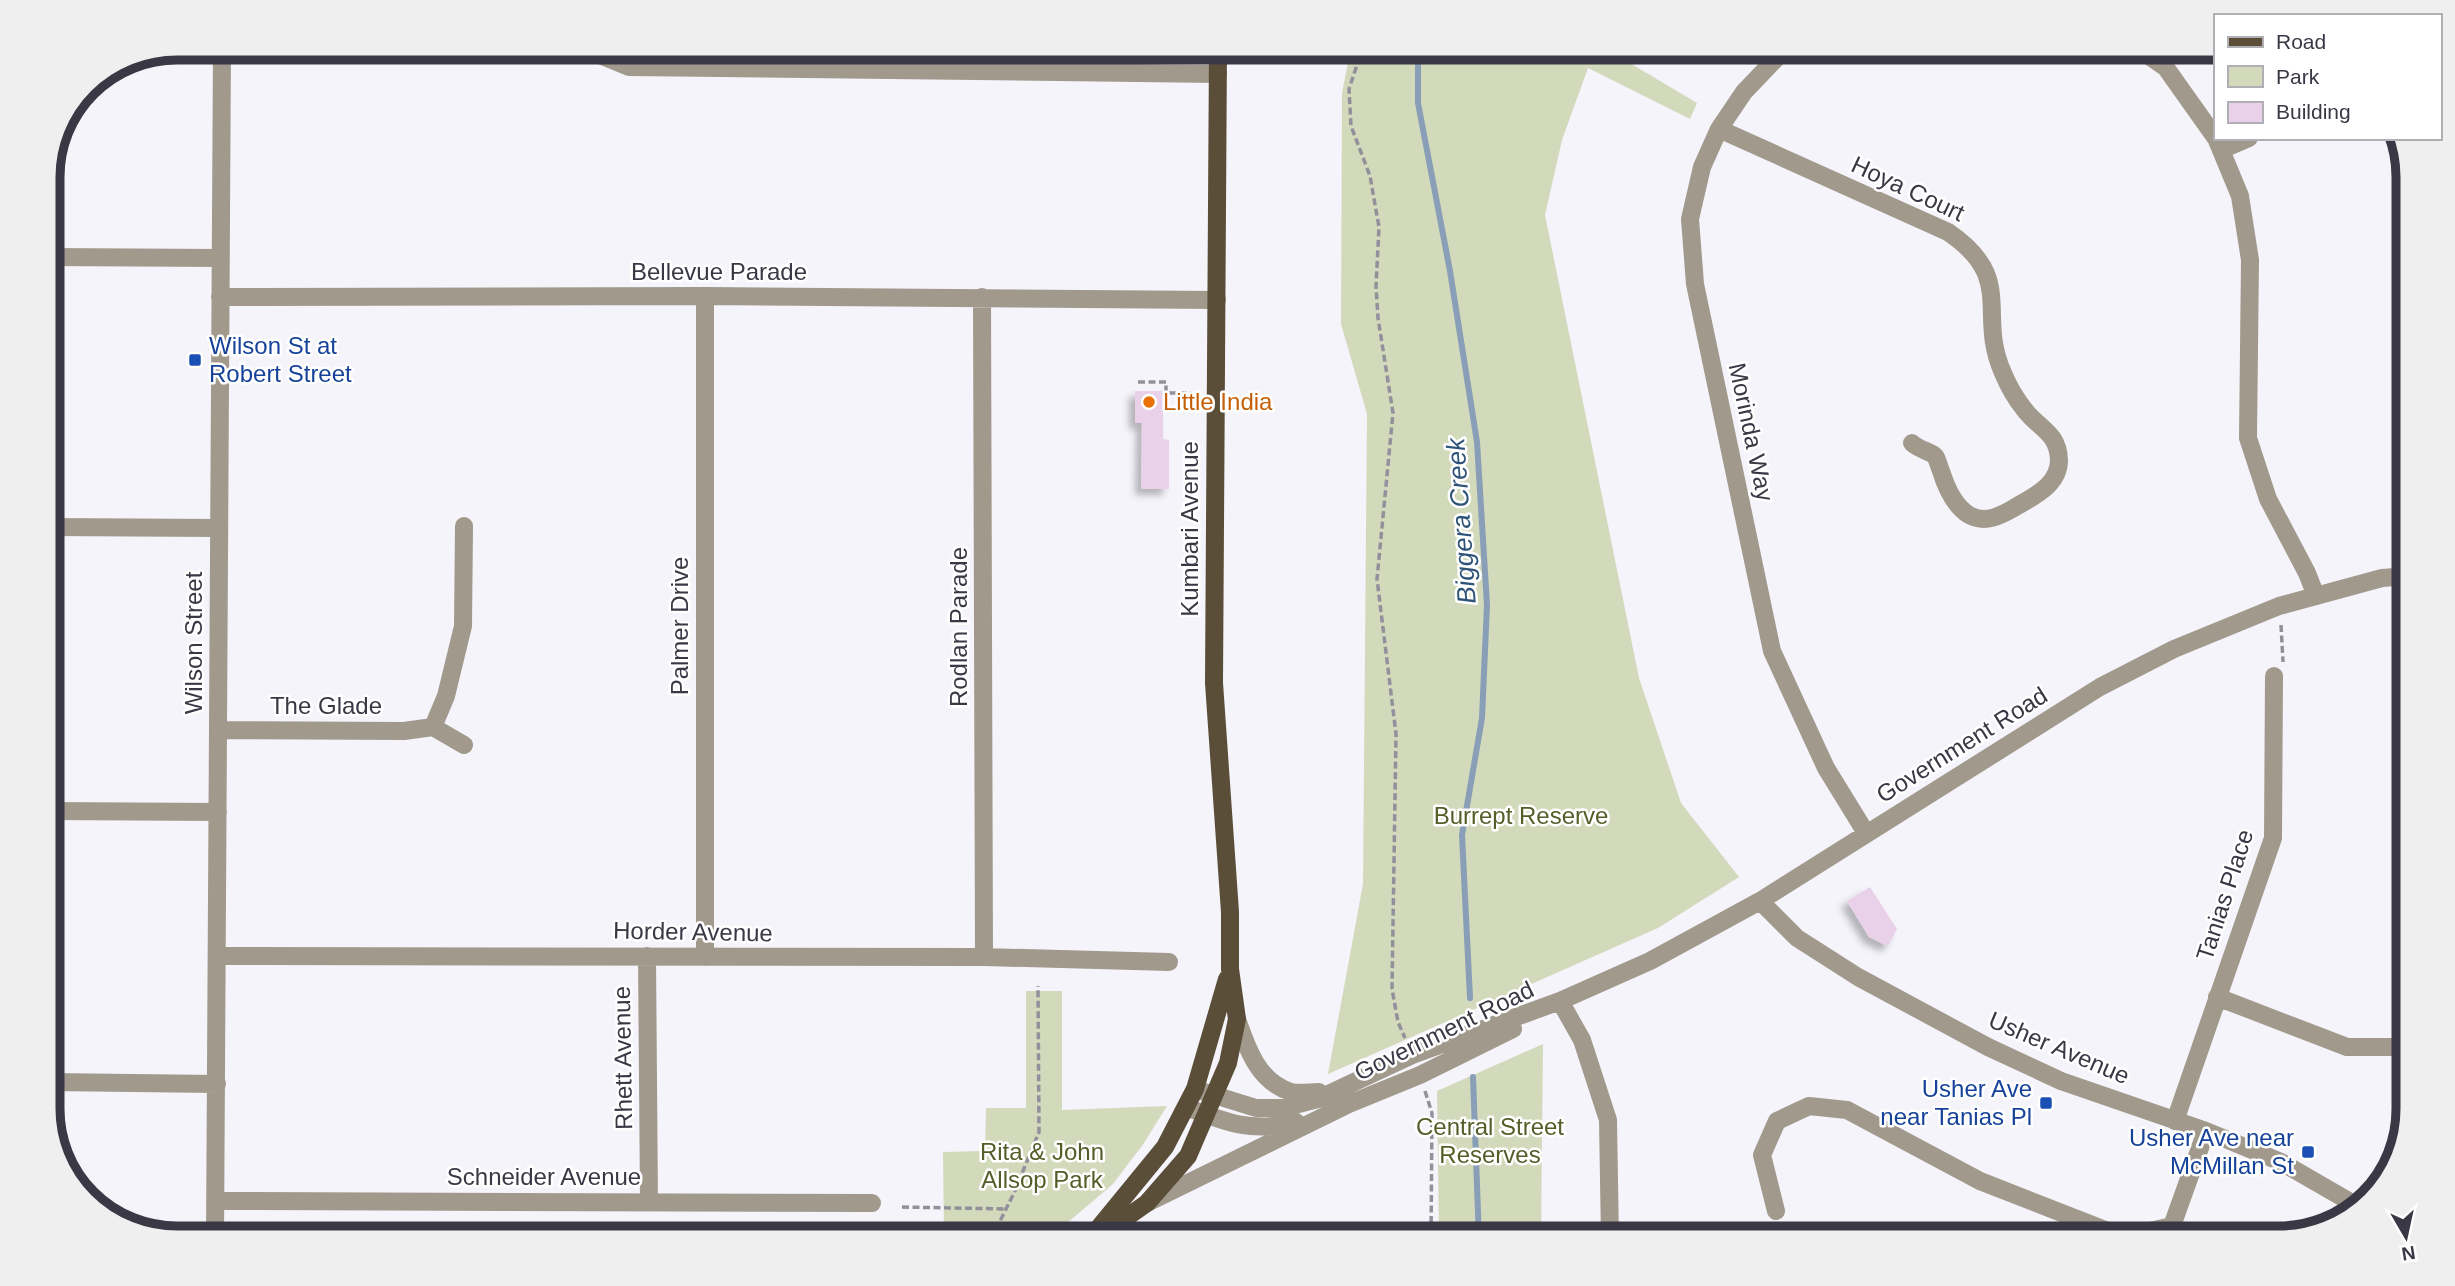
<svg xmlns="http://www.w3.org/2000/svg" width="2455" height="1286" font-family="Helvetica,sans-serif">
  <defs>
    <filter id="shadow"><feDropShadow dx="-6" dy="6" stdDeviation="3.5" flood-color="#0004"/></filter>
  </defs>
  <rect width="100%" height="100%" fill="#f5f4fb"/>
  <path fill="#d3d9bb" d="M1351,47H1603L1697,103L1690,119L1588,68L1562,140L1545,215L1639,678L1681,803L1739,877L1658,928L1328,1074L1363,884L1367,414L1341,324L1342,93Z
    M1026,991H1062V1110L1167,1106L1142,1146L1112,1185L1048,1239H944L943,1152L985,1151L986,1108H1026Z
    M1543,1044L1541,1239H1439L1437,1091Z"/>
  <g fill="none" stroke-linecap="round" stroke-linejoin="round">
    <path stroke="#889fb7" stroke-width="6" d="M1425,47L1418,55V103L1450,271L1477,442L1487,605L1482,718L1462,835L1470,998
      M1473,1077L1479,1239"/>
  </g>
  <path fill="#e9d1e9" filter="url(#shadow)" d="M1135,391H1163V439L1169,440V489H1141L1142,423H1135Z
    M1870,887L1897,929L1888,946L1869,937L1847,901Z"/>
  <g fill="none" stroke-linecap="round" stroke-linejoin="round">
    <path stroke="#92919b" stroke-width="3.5" stroke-dasharray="7 3.5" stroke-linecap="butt" d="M1363,47L1349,89L1351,126L1370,176L1379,227L1376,286L1378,318L1393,413L1377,579L1396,734L1392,989L1398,1022L1405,1038
      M1138,382H1166V393H1191
      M2281,625L2283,662
      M1425,1091L1432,1113L1431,1239
      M902,1207L1006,1209
      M991,1239L1014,1193L1039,1132L1038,986"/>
    <path stroke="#a0998c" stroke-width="18" d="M596,47L602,56L629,67L1218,74
      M1787,47L1744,92L1719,129L1702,167L1690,219L1695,284L1772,651L1826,768L1866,833
      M2136,47L2166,68L2215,137
      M1719,129L1948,232C2017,279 1976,313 2003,373C2008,385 2016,399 2024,409C2039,429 2058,432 2059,460C2059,486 2032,497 2014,508C2000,516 1985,524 1969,515C1954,506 1946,487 1941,471C1939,467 1938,460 1935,456C1931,452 1918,449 1912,443
      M2216,138L2240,196L2250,260L2248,438L2268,499L2307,573L2316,596
      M2221,150L2249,138
      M48,257L220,258
      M220,297L705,296L1217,300
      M982,297L984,957
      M48,527L218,528
      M433,727L446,696L463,626L464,526
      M219,730L404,731L433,727L464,745
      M48,811L218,812
      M1760,901L1797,938L1858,977L1988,1047L2061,1081L2206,1131L2281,1162L2359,1207
      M217,956L984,957L1169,962
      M647,956L649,1202
      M705,957V296
      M2217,997L2347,1047H2408
      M1560,1001L1582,1040L1608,1120L1610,1239
      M1237,1019C1247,1048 1258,1082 1291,1092C1299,1094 1310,1092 1319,1092
      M48,1082L217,1084
      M1195,1089L1256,1108H1283L1318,1099L1412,1055L1560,1001L1650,961L1760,901L2100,687L2174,649L2279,606L2382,578L2408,576
      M1186,1107C1227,1123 1252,1133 1296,1122
      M2175,1121L2273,838L2274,676
      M215,1201L872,1203
      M1147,1203L1349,1104L1420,1075L1513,1029
      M1776,1211L1762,1155L1777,1121L1809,1106L1847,1110L1980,1181L2128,1239
      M215,1239L222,47
      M2134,1239L2150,1231L2172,1226
      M2180,1239L2172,1226L2206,1131"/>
    <path stroke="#5a4e38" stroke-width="18" d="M1097,1230L1165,1147L1195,1089L1227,979
      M1096,1239L1147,1203L1188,1156L1228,1063L1237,1019L1230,969V912L1214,683L1218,47"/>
  </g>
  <g fill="#1a4fb4" stroke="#fff" stroke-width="2.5">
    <rect x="188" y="353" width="14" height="14" rx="3.5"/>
    <rect x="2039" y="1096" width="14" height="14" rx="3.5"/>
    <rect x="2301" y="1145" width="14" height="14" rx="3.5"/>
  </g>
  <circle fill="#e8710a" stroke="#fff" stroke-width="2.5" cx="1149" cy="402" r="7"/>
  <g text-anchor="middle" stroke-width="5" stroke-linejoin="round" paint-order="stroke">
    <g font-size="24" fill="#3a3845" stroke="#fff">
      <text transform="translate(1908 189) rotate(25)" y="8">Hoya Court</text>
      <text x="719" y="280">Bellevue Parade</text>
      <text transform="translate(1751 432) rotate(78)" y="8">Morinda Way</text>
      <text transform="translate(1190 529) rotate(-90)" y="8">Kumbari Avenue</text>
      <text transform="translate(680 626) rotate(-90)" y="8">Palmer Drive</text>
      <text transform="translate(959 627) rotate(-90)" y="8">Rodlan Parade</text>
      <text transform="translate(194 643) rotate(-90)" y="8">Wilson Street</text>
      <text x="326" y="714">The Glade</text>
      <text transform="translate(1962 745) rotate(-32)" y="8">Government Road</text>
      <text transform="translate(2225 895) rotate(-72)" y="8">Tanias Place</text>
      <text transform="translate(693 932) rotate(1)" y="8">Horder Avenue</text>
      <text transform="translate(1444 1031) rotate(-26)" y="8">Government Road</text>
      <text transform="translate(2059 1048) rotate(23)" y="8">Usher Avenue</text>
      <text transform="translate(623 1058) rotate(-91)" y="8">Rhett Avenue</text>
      <text x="544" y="1185">Schneider Avenue</text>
    </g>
    <g font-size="24" fill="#164399" stroke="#fff" text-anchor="end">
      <text x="209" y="354" text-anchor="start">Wilson St at<tspan x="209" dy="28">Robert Street</tspan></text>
      <text x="2032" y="1097">Usher Ave<tspan x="2032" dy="28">near Tanias Pl</tspan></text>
      <text x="2294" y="1146">Usher Ave near<tspan x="2294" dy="28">McMillan St</tspan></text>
    </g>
    <g font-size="24" fill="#c56008" stroke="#fff" text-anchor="start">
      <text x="1163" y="410">Little India</text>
    </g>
    <g font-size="24" fill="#565d29" stroke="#fff">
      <text x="1521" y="824">Burrept Reserve</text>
      <text x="1490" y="1135">Central Street<tspan x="1490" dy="28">Reserves</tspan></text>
      <text x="1042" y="1160">Rita &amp; John<tspan x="1042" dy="28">Allsop Park</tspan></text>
    </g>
    <g font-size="26" font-style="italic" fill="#2f5378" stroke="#fff">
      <text transform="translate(1461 521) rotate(-94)" y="9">Biggera Creek</text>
    </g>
  </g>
  <path d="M0 0H2455V1286H0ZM177 60H2279A117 117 0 0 1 2396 177V1109A117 117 0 0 1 2279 1226H177A117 117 0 0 1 60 1109V177A117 117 0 0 1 177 60Z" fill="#efeff0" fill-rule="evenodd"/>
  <path fill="none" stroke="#3a3845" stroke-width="9" d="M177 60H2279A117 117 0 0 1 2396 177V1109A117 117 0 0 1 2279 1226H177A117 117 0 0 1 60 1109V177A117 117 0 0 1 177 60Z"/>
  <rect x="2214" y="14" width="228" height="126" fill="#ffffff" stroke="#b0afb5" stroke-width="2"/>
  <rect x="2228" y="37" width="35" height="10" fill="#5a4e38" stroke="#b0afb5" stroke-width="2"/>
  <text x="2276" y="49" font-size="21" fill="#3a3845">Road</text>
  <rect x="2228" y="66" width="35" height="21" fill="#d3d9bb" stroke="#b0afb5" stroke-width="2"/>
  <text x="2276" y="84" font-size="21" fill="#3a3845">Park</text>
  <rect x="2228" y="102" width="35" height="21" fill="#e9d1e9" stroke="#b0afb5" stroke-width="2"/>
  <text x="2276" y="119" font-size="21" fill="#3a3845">Building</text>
  <g transform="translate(2406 1237) rotate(171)" stroke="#ffffff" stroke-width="5" paint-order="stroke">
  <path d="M0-5L12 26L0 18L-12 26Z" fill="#3a3845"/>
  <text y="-10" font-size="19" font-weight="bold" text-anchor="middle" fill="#3a3845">N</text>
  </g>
</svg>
